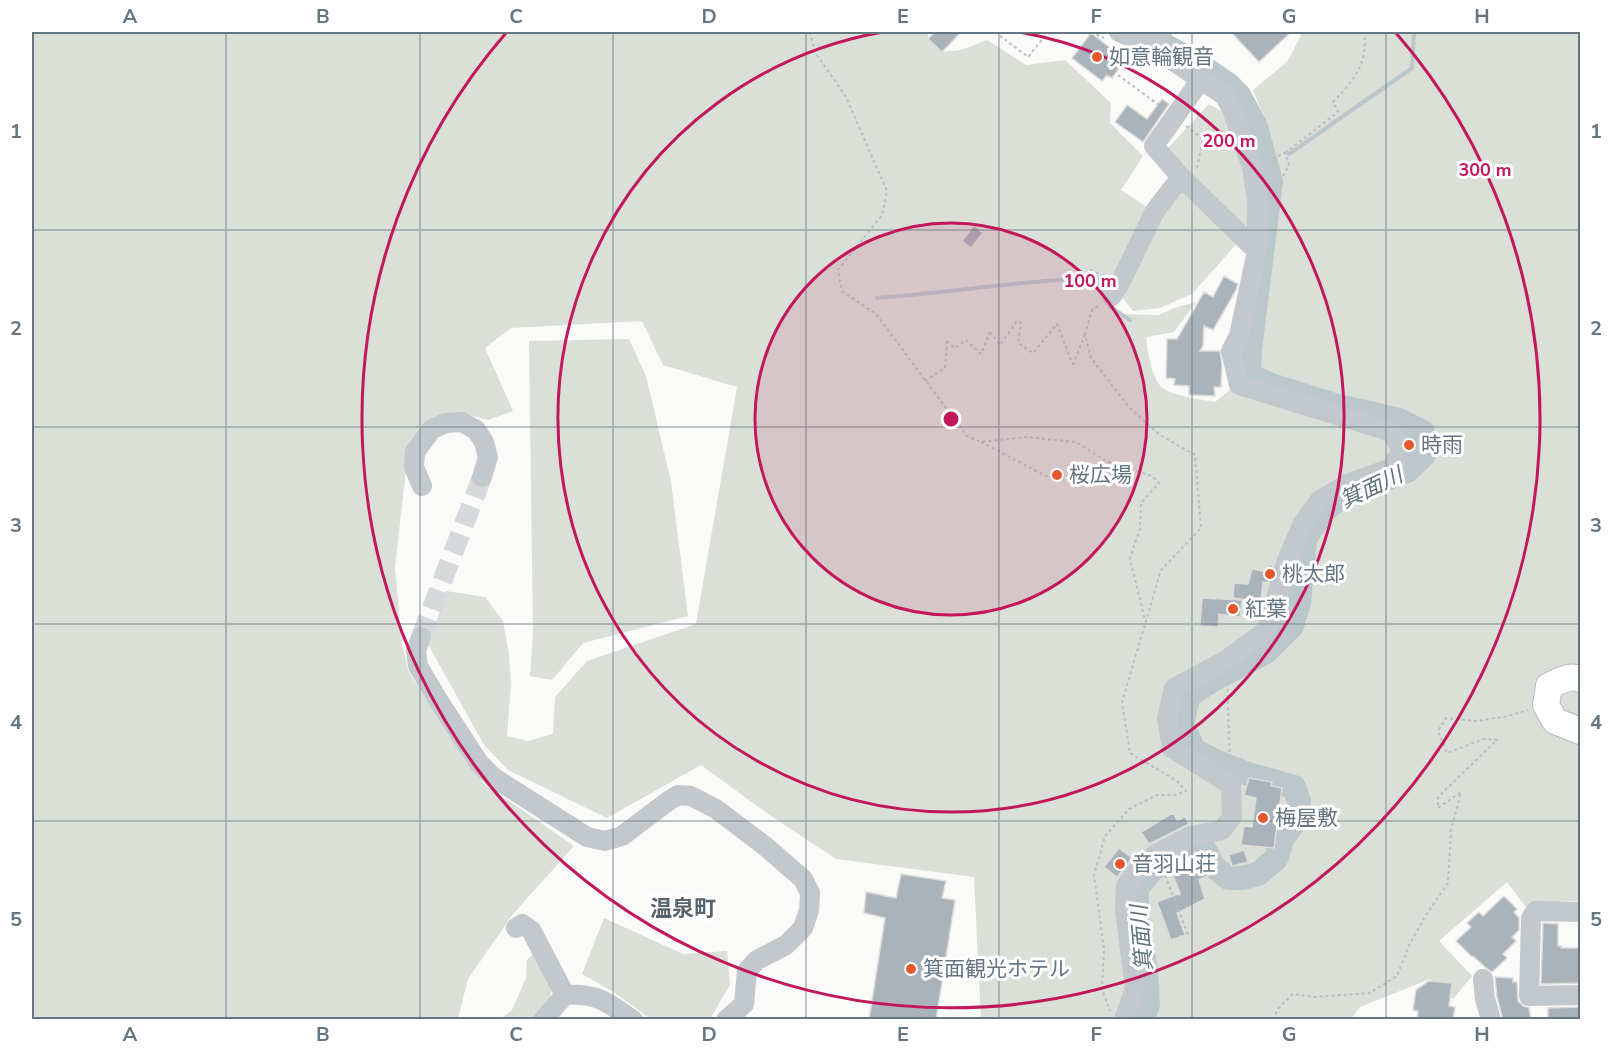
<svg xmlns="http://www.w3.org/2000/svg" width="1612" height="1051" font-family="'Nunito Sans','Noto Sans JP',sans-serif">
  <rect width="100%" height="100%" fill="#fafaf8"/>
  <path fill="#dadfd7" d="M32,32H928V39L942,52L961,50L987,40L1026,65L1065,60L1111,103L1110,123L1143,156L1121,190L1150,209L1113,296L1117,314L1159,315L1174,308L1196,302L1174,332L1146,337C1148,352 1150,369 1158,383C1166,396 1200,399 1215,402L1254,371L1281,178L1266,124L1253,90L1287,62L1301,36L1299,32H1580V901C1563,901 1544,901 1528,910L1507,882L1439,941L1472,976L1453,999L1430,979L1360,1007L1351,1019H981L974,877L836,859L771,816L701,765L607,818L508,770L484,745L429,646L446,591L485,597L503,621L509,655L511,684L507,736L528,741L553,734L555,697L587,661L696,624L737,387L663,365L642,321L511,328L485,348L513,411L488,420L460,412L408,452L395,567L402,644L409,673L483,783L574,846L513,914L468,979L458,1018L456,1020L32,1019Z
    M1209,104L1221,111L1233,137L1244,168L1251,237L1166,150Z
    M1180,186L1240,240L1192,294L1160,308L1133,311L1118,292Z
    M629,339L646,376L671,482L688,616L583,643L552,680L530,676L533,634L529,341Z
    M604,918L683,954L727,951L730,985L711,1017L706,1020L651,1019L612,991L582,974Z
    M536,951L553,985L549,1001L535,1019L499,1020L512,1010L526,978L527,960Z"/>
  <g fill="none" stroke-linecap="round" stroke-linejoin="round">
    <path stroke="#bbc7cb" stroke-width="4" d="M1289,154L1412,68L1414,32
      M877,298C951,292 1023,281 1097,277L1110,307L1130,320"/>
    <path stroke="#bbc7cb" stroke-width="24" d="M1143,1020L1148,1004L1146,972L1137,913V888L1152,870L1178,850L1201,842L1213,866L1228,878H1242L1258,874L1276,859L1282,840L1298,817L1299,801L1294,787L1245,773L1217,762L1194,750L1182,723L1189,695L1213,680L1266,652L1292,626L1299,602L1305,539L1322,512L1344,495L1407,471L1424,455L1423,432L1399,420L1334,405L1271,385L1249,375L1250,350L1271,182L1256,127L1239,95L1229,85L1194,61L1150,38"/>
  </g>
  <path fill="#aab3b9" stroke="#dcdcda" stroke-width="1.5" d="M935,32H961L942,52L928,39Z
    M1231,32H1291L1259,62Z
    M1091,33L1122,57L1116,64L1120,67L1112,78L1107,75L1102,81L1072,58Z
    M1162,99L1169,104L1143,142L1115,122L1127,105L1147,119Z
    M974,225L983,233L971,248L962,241Z
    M1224,276L1238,284L1236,290L1213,330L1204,326L1203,346L1200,351H1220L1222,365L1221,387H1214L1215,396L1189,395V386L1174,385L1175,379L1166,378L1167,339H1177L1204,292L1213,297Z
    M1269,565L1273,566L1268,583L1263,582L1261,601L1233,598L1234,583L1248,584L1252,569L1268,572Z
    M1202,598L1242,600L1240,617L1219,614L1218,627L1200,626Z
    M1249,778L1272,782L1271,786L1282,788L1274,848L1241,845L1244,826L1252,827L1256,798L1244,795Z
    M1173,813L1178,821L1185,816L1189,824L1149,844L1141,832Z
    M1119,848L1132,858L1117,877L1104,867Z
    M1244,850L1248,862L1232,866L1229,855Z
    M1202,854L1209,875L1199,880L1205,899L1177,913L1185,935L1171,940L1157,902L1178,894L1180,896L1179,894L1180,893L1172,873L1190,860Z
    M901,874L946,881L942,898L955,900L936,1020H869L885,918L864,913L866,892L896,898Z
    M1504,896L1517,909L1514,912L1519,918V930L1512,937L1516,941L1503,954L1507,958L1492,972L1485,967L1473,956L1472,957L1456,941L1471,927L1467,923L1479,912L1483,916Z
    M1543,923L1558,924V946H1561V948H1581V983L1541,984Z
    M1495,977L1513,978V982H1517L1518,1001L1523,1006L1529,1008L1531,1020H1503L1497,997Z
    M1429,981L1452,983L1449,1006L1455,1007L1453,1020H1417L1418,1011L1413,1010L1416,990Z
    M1581,1007V1020H1548V1008Z"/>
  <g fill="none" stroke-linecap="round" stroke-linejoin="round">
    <path stroke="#d5d9db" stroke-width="20" stroke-dasharray="20 10" stroke-linecap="butt" d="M421,637L482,477"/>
    <defs>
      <path id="major" d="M1580,679C1570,674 1558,682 1549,686L1546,705L1555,721L1580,731"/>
    </defs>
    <use href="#major" stroke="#b5babe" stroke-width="28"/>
    <path stroke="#bbbfc2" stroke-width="2" stroke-dasharray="3 3" stroke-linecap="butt" d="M810,32L815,52L846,97L887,191L882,215L838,270L842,291L876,314L967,436L981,442L1026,437L1076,442L1106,461L1152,476L1159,483L1141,503L1140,529L1130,558L1145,620
      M995,32L1028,57L1048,32
      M1091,32L1104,38
      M1118,75L1163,108
      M1186,126L1203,139
      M1285,153L1338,112L1333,102C1354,80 1368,64 1364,32
      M1267,161L1285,153L1289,165L1283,176
      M1197,168L1203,139L1223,131
      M1090,270L1104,276
      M1098,306L1092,310L1085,334L1091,358L1129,407L1160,435L1195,455L1201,528L1161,570L1122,702L1130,753L1177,781L1186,791L1175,795H1157L1129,809L1105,836L1094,875L1104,949L1102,989L1110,1011
      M990,332L1000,345L1017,321L1021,323L1018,343L1033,353L1057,324L1073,365
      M947,341L955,348L966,340L981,354L990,332
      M1073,365L1085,334
      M925,381L945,368L947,341
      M981,442L1050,478L1059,477
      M1227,677L1230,765
      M1163,870L1189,937
      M1274,1020L1277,1010L1293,994L1314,997L1370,993L1397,976L1410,943L1428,912L1448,883L1451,830L1461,792L1438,808V797L1497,740L1484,739L1447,753L1438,731L1446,718L1476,721L1508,716L1528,710"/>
    <path stroke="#c3c8cc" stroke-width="20" d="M1119,32L1148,44L1225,96L1232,110L1252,167L1257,200V251L1239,336L1231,351L1239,385L1392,432L1401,450L1392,468L1347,484L1320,500L1303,523L1287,560L1267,630L1226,660L1174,688L1167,718L1172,748L1231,785L1232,817L1222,830L1191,836L1156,854L1141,865L1126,886L1125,911L1135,988L1124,1020
      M1181,177L1154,146L1195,88
      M1112,296L1120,283L1155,211L1181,177L1257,251
      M422,486L414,467L415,452L432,429L446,423L462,422L476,430L484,442L488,457L482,477
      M421,637L416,651L418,666L440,703L479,763L493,777L587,837L605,841L622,836L667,802L678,795L691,796L716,809L765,846L803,879L810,893L809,910L803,928L786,945L757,960L747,971L744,1004L726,1020
      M1580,912L1536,911L1531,918L1529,996L1580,995
      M516,928L522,924L531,930L565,995
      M1483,979L1485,999L1491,1020
      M543,1020L565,995C598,993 607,1002 633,1020"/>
    <use href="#major" stroke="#fff" stroke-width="26"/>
    <path stroke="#c3c8cc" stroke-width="20" d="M1148,55L1162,33"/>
  </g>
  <path fill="none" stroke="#657683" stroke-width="1.5" stroke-opacity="0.55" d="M226,32V1020M420,32V1020M613,32V1020M806,32V1020M999,32V1020M1192,32V1020M1386,32V1020M32,230H1580M32,427H1580M32,624H1580M32,821H1580"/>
  <circle cx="951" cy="419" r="196" fill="#c2185b" fill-opacity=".12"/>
  <g fill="none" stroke="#c2185b" stroke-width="3">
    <circle cx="951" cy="419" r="196"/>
    <path d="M1019 32A393 393 0 1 1 883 32"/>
    <path d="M1396 33A589 589 0 1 1 506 33"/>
  </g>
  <g fill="#e4572e" stroke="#fff" stroke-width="2">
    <circle cx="1097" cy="57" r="6"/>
    <circle cx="1409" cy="445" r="6"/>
    <circle cx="1057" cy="475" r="6"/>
    <circle cx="1270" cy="574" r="6"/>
    <circle cx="1233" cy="609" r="6"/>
    <circle cx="1263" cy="818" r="6"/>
    <circle cx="1120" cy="864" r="6"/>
    <circle cx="911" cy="969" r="6"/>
  </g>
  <g text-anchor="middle" stroke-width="6" stroke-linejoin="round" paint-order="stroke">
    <g font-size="21" fill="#657683" stroke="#fff" text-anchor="start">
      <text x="1109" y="64">如意輪観音</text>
      <text x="1421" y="452">時雨</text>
      <text x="1069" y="482">桜広場</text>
      <text x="1282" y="581">桃太郎</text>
      <text x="1245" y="616">紅葉</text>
      <text x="1275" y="825">梅屋敷</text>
      <text x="1132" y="871">音羽山荘</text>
      <text x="923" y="976">箕面観光ホテル</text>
    </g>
    <g font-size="22" font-style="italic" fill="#60757c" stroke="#fff">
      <text transform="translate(1371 487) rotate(-25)" y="8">箕面川</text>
      <text transform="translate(1141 938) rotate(-95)" y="8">箕面川</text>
    </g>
    <g font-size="22" font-weight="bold" fill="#57646e" stroke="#fff">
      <text x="683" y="916">温泉町</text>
    </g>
  </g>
  <circle cx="951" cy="419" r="9" fill="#c2185b" stroke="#fff" stroke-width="3"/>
  <g font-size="18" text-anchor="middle" font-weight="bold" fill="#c2185b" stroke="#fff" stroke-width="6" stroke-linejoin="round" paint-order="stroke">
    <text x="1229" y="147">200 m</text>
    <text x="1485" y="176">300 m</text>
    <text x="1090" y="287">100 m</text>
  </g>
  <rect width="1612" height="1051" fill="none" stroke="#ffffff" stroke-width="66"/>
  <rect x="33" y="33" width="1546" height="985" fill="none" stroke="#657683" stroke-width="2"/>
  <g font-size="20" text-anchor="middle" font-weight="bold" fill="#657683">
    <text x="130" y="23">A</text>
    <text x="323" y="23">B</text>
    <text x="516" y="23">C</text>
    <text x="709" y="23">D</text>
    <text x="903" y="23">E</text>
    <text x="1096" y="23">F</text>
    <text x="1289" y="23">G</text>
    <text x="1482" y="23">H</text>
    <text x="16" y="138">1</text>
    <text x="1596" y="138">1</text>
    <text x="16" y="335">2</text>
    <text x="1596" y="335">2</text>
    <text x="16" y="532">3</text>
    <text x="1596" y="532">3</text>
    <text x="16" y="729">4</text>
    <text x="1596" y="729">4</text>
    <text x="16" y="926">5</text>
    <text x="1596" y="926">5</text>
    <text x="130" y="1041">A</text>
    <text x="323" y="1041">B</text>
    <text x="516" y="1041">C</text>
    <text x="709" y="1041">D</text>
    <text x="903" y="1041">E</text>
    <text x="1096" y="1041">F</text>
    <text x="1289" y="1041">G</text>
    <text x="1482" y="1041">H</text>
  </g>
</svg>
